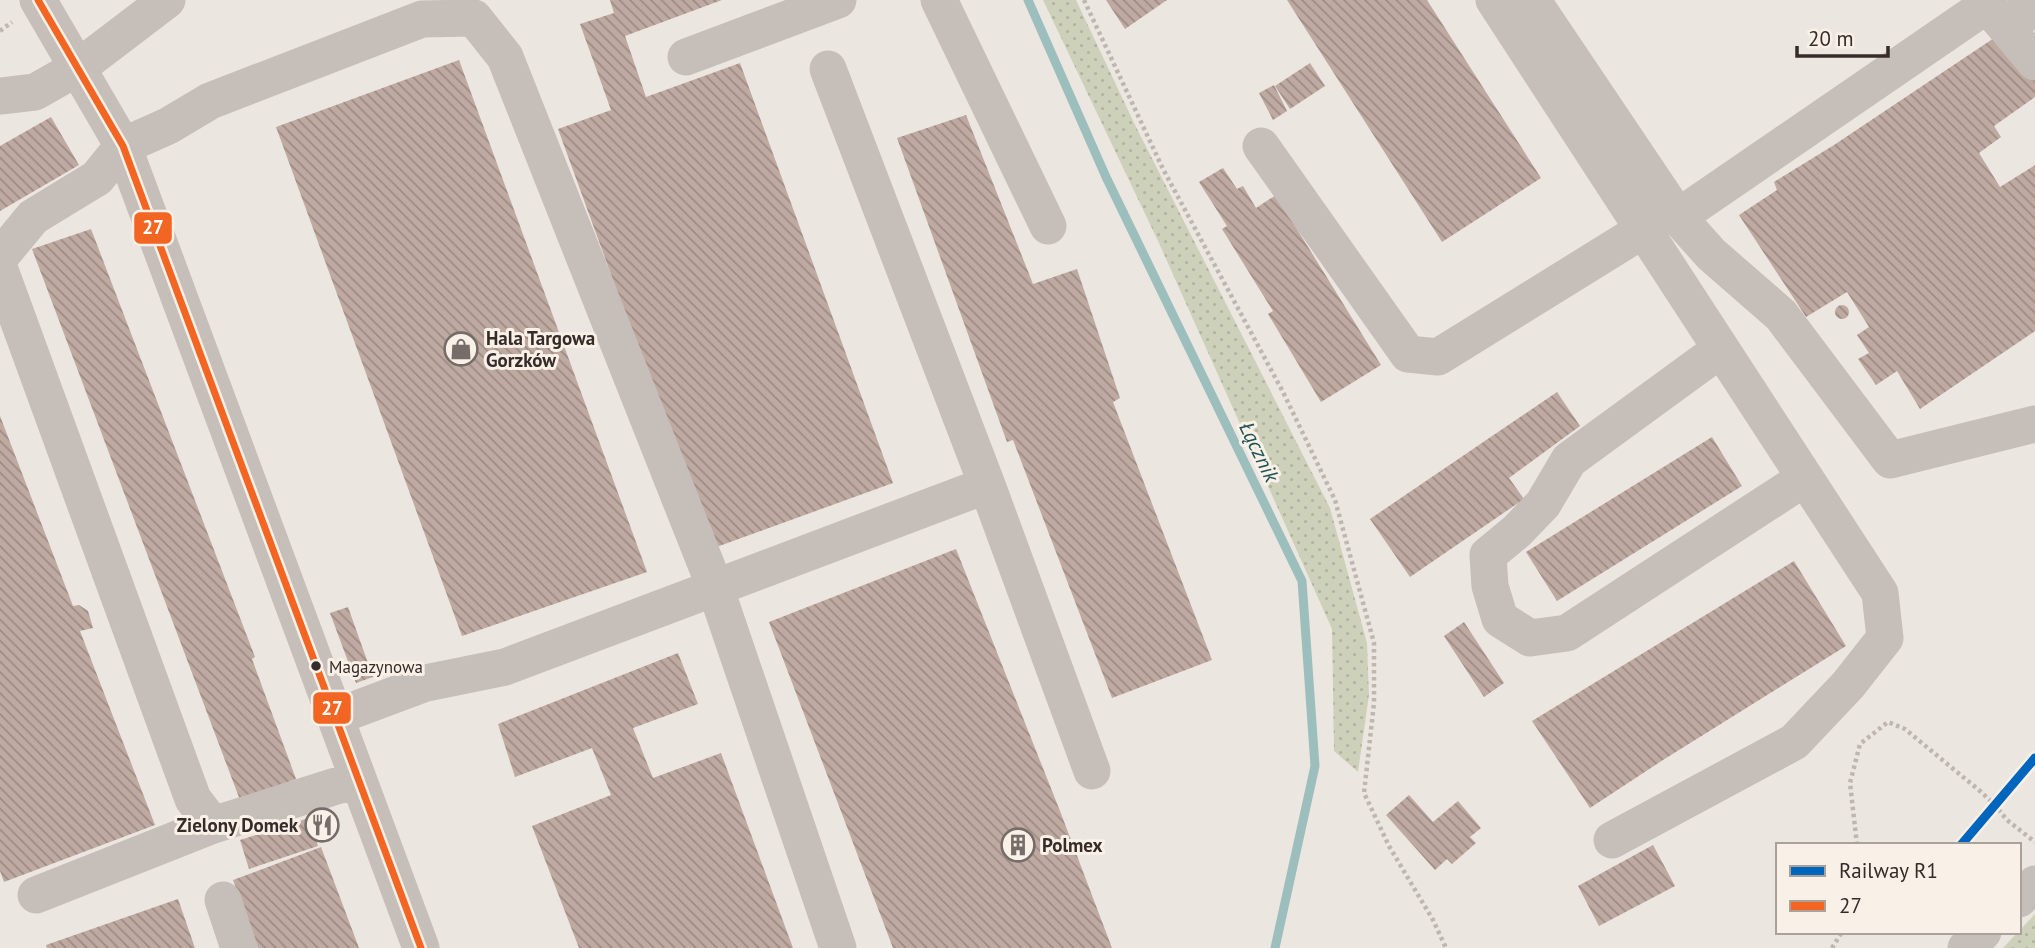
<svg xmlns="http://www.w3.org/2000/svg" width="2035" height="948" font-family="'PT Sans',sans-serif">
  <defs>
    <pattern id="grass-dots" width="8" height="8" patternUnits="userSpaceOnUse" patternTransform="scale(1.75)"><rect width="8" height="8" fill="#ced1ba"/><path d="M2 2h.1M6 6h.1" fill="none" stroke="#b2b4a0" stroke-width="1.8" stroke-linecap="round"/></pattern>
    <pattern id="building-back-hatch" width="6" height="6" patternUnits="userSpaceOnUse" patternTransform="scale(1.75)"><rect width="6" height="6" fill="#bfaaa2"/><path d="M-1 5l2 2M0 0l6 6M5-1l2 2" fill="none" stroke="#9c8b84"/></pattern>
  </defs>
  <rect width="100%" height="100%" fill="#ece6e0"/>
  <path fill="url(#grass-dots)" d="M1043,0H1076L1136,127L1330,508L1367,643L1369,695L1358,772L1334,751L1332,629L1158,241Z
    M2035,914V948H2003Z"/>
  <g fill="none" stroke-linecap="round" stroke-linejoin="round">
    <path stroke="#9cbfbd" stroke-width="9" d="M1028,0L1106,177L1302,581L1315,766L1275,948"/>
  </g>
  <path fill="url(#building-back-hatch)" d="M610,0H722L625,36L646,97L740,63L893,483L711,549L558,129L611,110L580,24L614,13Z
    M1106,0H1167L1125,29Z
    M1287,0H1427L1541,178L1442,242Z
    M2003,32L2035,79V97L1994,126L2001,137L1979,153L2000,187L2035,165V331L1920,409L1897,371L1876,385L1858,359L1869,353L1857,335L1869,327L1847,292L1806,317L1739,215L1777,190L1774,182L1834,145Z
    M459,60L647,572L462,636L276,127Z
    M1310,63L1325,86L1290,109L1275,86Z
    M1274,85L1287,111L1273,120L1259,93Z
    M966,115L1033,284L1077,269L1120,398L1113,402L1212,660L1112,698L1013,440L1007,442L897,138Z
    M51,117L79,165L0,211V146Z
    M1223,168L1237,189L1243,186L1256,208L1276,195L1381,365L1321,402L1268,314L1273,311L1222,229L1227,226L1199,182Z
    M91,229L255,657L252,659L296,779L240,800L32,249Z
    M1835 312a7 7 0 1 1 14 0a7 7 0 1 1-14 0Z
    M1557,392L1580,426L1509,478L1524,499L1410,577L1370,519Z
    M0,416L73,606L79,605L88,611L93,628L80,631L155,825L4,882L0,871Z
    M1712,437L1742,486L1557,601L1526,552Z
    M956,549L1060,811L1112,948H893L769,622Z
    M1794,561L1846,646L1663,760L1590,808L1532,721Z
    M348,607L373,677L356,683L330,613Z
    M1464,622L1504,683L1484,697L1444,636Z
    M678,653L698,704L633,728L653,778L721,753L793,948H579L532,826L611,795L592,748L515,777L498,724Z
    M1409,795L1433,822L1458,801L1481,828L1470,837L1476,843L1452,864L1447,859L1435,870L1386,815Z
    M309,818L318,846L249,869L240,840Z
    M1653,845L1675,886L1599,926L1578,886Z
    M321,847L359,948H258L233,880Z
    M178,899L195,948H47L46,945Z"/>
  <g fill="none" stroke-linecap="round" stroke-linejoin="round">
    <path stroke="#beb6b1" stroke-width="4.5" stroke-dasharray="3.5 3.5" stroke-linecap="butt" d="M1084,0L1163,169L1283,392L1335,500L1374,643V703L1364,793L1389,846L1433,920L1446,948
      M0,31L12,22
      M1857,845L1850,783L1860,744L1888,722L1905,729L1980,791L1995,805L2007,820L2035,842
      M1832,948L1842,932"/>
    <path stroke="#c5beb9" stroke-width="37" d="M38,0L123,146L421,948
      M939,0L1048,226
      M1494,0L1880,593L1885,638L1848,685L1794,742L1612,840
      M1532,0L1678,217L1711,254L1781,315L1890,460L2035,424
      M2026,0L2035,12
      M686,57L838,0
      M828,69L987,485L1092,771
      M0,96L35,92L79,67L167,0
      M1261,146L1408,354L1438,357L1643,230
      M1678,217L1987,5L2035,62
      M0,257L33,217L97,178L123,146L168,126L210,101L422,19L474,18L505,57L715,587L838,948
      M0,270L193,799L213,825L358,779
      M1721,349L1569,460L1543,504L1517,531L1488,555L1490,586L1500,619L1530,638L1567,633L1805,478
      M335,717L426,683L505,667L987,485
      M36,895L213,825
      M2019,899L2035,884
      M223,900L239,948
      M1966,948L1983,932"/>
    <defs>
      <path id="bus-1" d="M38,0L123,146L421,948"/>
    </defs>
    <use href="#bus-1" stroke="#f9f0e7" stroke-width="12"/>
    <use href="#bus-1" stroke="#f26522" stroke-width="7"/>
    <defs>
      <path id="rail-1" d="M1961,845L2035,758"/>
    </defs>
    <use href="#rail-1" stroke="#f9f0e7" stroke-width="14"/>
    <use href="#rail-1" stroke="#0065bd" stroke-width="9"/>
  </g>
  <defs>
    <symbol id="shop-ring" viewBox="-11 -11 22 22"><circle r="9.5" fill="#f9f0e7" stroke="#766c68" stroke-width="1.5"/><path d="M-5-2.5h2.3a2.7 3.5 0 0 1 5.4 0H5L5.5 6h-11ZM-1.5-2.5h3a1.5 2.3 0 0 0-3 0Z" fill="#766c68"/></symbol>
    <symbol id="restaurant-ring" viewBox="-11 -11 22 22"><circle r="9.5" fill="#f9f0e7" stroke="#766c68" stroke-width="1.5"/><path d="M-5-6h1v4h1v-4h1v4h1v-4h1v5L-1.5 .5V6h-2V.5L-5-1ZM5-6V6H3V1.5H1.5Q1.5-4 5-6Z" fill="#766c68"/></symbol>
    <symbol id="building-ring" viewBox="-11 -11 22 22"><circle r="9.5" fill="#f9f0e7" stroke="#766c68" stroke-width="1.5"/><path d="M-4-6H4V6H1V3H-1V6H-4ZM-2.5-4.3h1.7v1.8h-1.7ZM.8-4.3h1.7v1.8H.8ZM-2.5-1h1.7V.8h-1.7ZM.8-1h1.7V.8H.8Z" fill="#766c68"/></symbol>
  </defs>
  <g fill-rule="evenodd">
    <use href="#shop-ring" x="442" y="330" width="38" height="38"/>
    <use href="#restaurant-ring" x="303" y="806" width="38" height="38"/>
    <use href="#building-ring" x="999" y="826" width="38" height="38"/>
  </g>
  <circle fill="#362b28" stroke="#f9f0e7" stroke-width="2.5" cx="316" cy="666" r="6"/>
  <g text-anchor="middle" stroke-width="6" stroke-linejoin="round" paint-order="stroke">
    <g font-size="17" fill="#362b28" stroke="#f9f0e7" text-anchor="start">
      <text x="329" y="673">Magazynowa</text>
    </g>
    <g font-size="19" font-weight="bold" fill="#362b28" stroke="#f9f0e7" text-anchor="start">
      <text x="486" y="345">Hala Targowa<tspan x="486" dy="22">Gorzków</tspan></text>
      <text x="298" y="832" text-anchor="end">Zielony Domek</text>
      <text x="1042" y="852">Polmex</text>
    </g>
    <g font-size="21" font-style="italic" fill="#1e5556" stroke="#f9f0e7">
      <text transform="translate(1259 452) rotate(64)" y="7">Łącznik</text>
    </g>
  </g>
  <g stroke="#f9f0e7" stroke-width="2.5">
    <rect x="133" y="211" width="40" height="34" rx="7" fill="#f26522"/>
    <rect x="312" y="691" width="40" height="34" rx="7" fill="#f26522"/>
  </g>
  <g font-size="19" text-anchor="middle" font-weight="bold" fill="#fff">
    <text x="153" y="234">27</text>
    <text x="332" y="715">27</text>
  </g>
  <rect x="1776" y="843" width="245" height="91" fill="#f9f0e7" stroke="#aba19b" stroke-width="2"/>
  <rect x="1790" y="866" width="35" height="10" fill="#0065bd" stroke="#aba19b" stroke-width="2"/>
  <text x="1839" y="878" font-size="21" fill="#362b28">Railway R1</text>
  <rect x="1790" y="901" width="35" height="10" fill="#f26522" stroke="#aba19b" stroke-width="2"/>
  <text x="1839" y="913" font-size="21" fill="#362b28">27</text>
  <path d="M1797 46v10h91v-10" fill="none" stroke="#362b28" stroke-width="3.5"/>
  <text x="1808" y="46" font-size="21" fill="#362b28" stroke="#f9f0e7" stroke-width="5" paint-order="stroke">20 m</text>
</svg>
